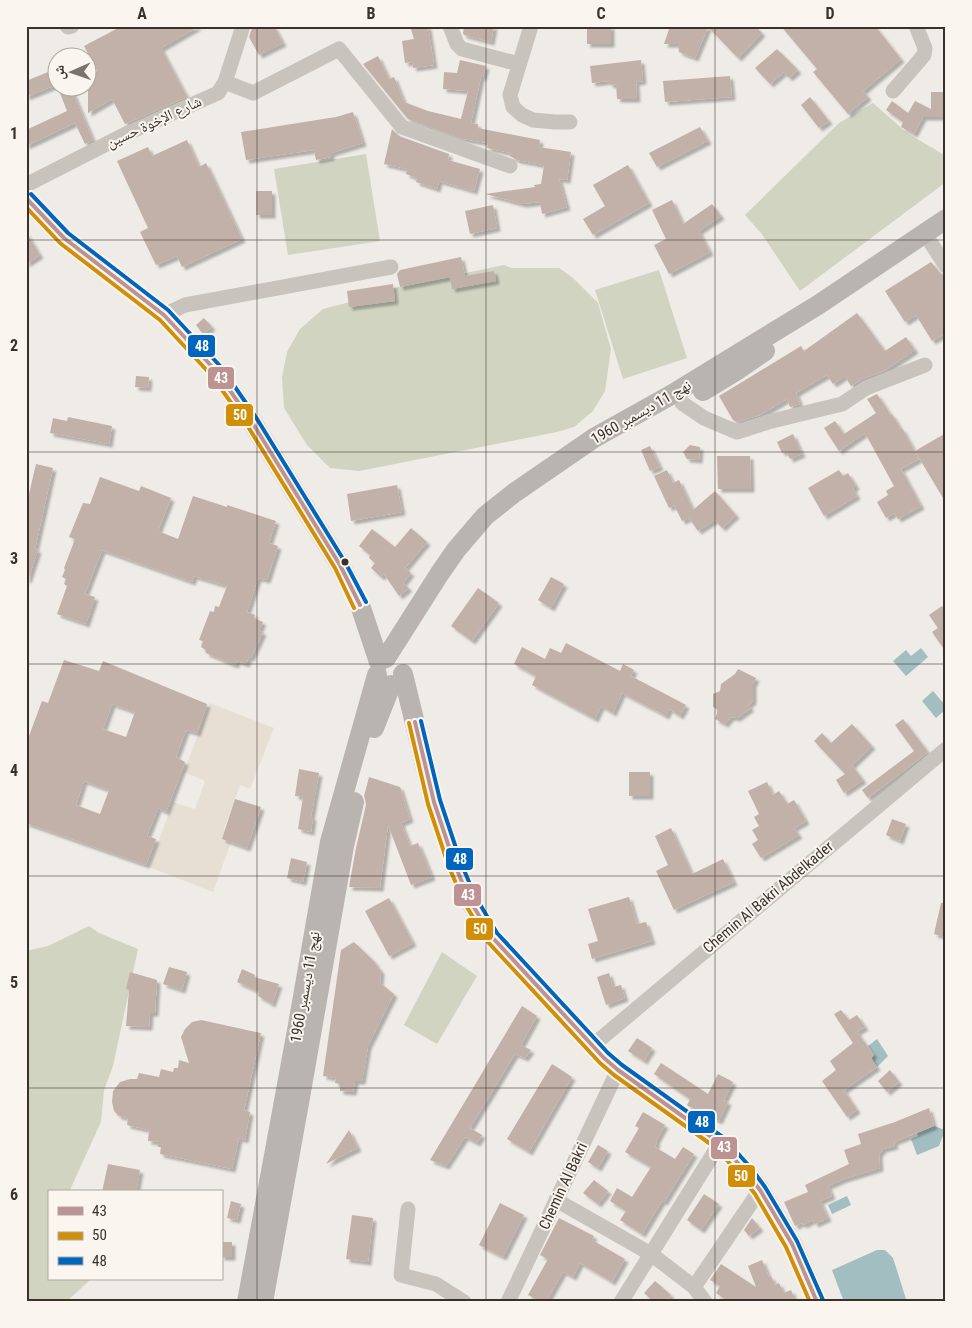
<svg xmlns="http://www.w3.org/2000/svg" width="972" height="1328" font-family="'Roboto Condensed','Noto Naskh Arabic',sans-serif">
  <defs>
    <filter id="shadow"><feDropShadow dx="3.5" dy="3.5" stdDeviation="1" flood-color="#0004"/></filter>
  </defs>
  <rect width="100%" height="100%" fill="#efebe6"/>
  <path fill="#d0d4c1" d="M873,103L907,133L946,156V182L800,291L761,233L745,215L839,123Z
    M366,154L380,241L288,255L274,169Z
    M504,265L511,268H559L573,278L598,303L611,349L605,391L593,411L574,427L557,432L359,471L330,468L307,445L284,408L282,377L287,352L300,329L323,309L362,299L364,293L400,287Z
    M659,270L687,358L623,379L595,290Z
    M89,926L99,933L138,949L113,1066L104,1090L101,1122L69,1192H49V1279H91L66,1302H26V951L48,946Z
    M442,952L477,976L437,1044L404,1025Z"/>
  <path fill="#e8dfd4" d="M210,703L274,728L250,789L240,785L224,829L234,834L213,892L149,867L173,802L195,809L205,781L184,772Z"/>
  <path fill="#a3bec0" d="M921,648L928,657L906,676L893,661L906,650L911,656Z
    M933,691L946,706V709L936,718L922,701Z
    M877,1039L888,1056L877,1067L871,1058L874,1055L868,1046Z
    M934,1126L945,1130L939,1146L917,1155L911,1139L918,1136L917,1133Z
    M847,1196L851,1205L832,1214L828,1205Z
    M877,1250H885L893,1258L907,1302H844L832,1270Z"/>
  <path fill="#c2b1a8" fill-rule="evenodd" filter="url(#shadow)" d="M122,26H199L161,48L187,97L125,124L112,99L88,113V76L97,71L84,46Z
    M256,26H274L283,43L259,55L249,37L252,28Z
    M410,26H428L434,65L413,68L412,62L405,63L402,41L414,39Z
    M464,26H494L491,42L464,35L463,33Z
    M611,26V44H587V27Z
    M670,26H755L762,33L738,58L708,27L695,58L679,52L678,44H664Z
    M781,26H875L901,59L863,91L868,97L848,114L813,72L817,69Z
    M777,49L798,70L789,78L784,72L770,84L755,68Z
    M378,56L389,79L394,77L404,102L428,111L461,119L468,91L443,89L444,72L457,73L460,60L486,66L483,77H481L471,123L478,124V128L540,140L539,147L571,152L567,180L559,179L567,207L542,214L540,202L523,204L485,194L535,187L534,185L541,184L544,165L517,160L510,156L511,153L487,148L488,143L463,139L408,119L363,64Z
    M641,60L643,81L636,82L637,99H617L616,84L610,85L609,81L592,83L590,66Z
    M58,68V84L26,97V81Z
    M730,76L732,97L665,102L663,81Z
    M58,88H71L93,140L85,144L75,123L26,146V130L67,111Z
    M931,92H946V117H923L914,134L901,127L903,122L886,110L892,101L908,113L915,101L931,109Z
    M810,97L829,121L819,128L801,105Z
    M353,112L363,143L331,153V157L316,160L314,150L246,160L241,132L336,117Z
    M700,127L708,141L657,167L649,153Z
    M392,129L399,136L449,154L448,160L480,169L474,191L439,181L437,189L416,182L417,178L406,174L407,169L384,164Z
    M187,140L199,167L206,163L242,239L182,267L177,256L156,265L140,232L148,228L117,161L148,147L152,156Z
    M628,165L649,203L593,235L583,219L605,206L593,185Z
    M256,191H272V215H256Z
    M672,200L683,224L712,204L721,216L699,231L710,252L669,274L654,245L666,239L652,210Z
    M493,205L497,228L470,234L465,211Z
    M26,232L40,255L26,264Z
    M461,257L465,276L494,271L496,281L452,289L450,277L400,287L397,274L400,270Z
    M931,262L941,274L946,275V333L932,341L916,315L905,322L885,291Z
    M393,284L395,301L349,307L347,291Z
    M857,313L885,351L906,337L915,350L884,371L862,379L851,386L845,376L833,384L827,375L796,393L800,404L790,407L787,399L760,415L737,422L733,420L719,396L801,346L804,351Z
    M204,318L212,327L203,334L196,325Z
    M136,376L149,377L148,388L135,387Z
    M877,394L891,415L892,414L901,429L902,428L919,459L901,469L921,506L898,519L894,513L886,518L877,502L888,495L886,491L894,486L865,433L839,451L824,428L835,421L844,434L876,413L867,399Z
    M68,417L112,426L109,444L50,433L53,418L67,421Z
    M946,433V503L915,451Z
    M793,434L802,454L790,459L786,451L782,453L777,442Z
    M690,445L700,447L699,460L687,459L683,452Z
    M650,446L660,467L650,471L641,450Z
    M717,456H750L751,489H718Z
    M36,464L53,468L35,549L38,550L28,580L26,579V507Z
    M667,470L673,483L679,480L693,510L715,491L736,515L722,528L715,520L698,531L689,518L682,521L674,505L669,508L654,476Z
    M839,470L843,476L848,473L856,486L853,489L857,496L824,516L808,488Z
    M100,477L139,491L141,486L171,498L158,531L178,539L193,496L227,507V505L276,521L269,543L278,546L267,580L258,578L247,612L255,615L254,618L263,622L259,630L263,632L251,658L249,657L246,664L237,661L235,665L206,653V650L201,647L203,641L199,640L210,611L214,612L215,606L219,607L227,586L194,576L192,582L102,550L85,594L95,597L86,624L57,614L67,586L64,584L66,579L62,577L65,570L64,568L75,539L69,537L83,503L90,504Z
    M397,485L402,512L351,521L347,494Z
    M411,528L427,542L405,568L411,573L403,583L409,588L399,596L384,574L381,577L371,568L375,563L369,558L370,555L359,546L372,529L395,547Z
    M551,577L564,584L551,608L538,600Z
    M478,588L499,603L472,641L451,626Z
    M942,606L946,612V652L932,632L938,628L929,615Z
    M566,643L620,671L623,664L634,670L631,676L686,705L680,716L669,709L666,716L622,693L613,713L601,706L595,719L532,685L536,676L514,664L522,647L545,659L550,648L561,653Z
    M64,660L99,671L103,661L207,704L197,733L186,730L176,757L185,762L166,812L158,808L147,836L156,839L146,865L26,823V744L42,701L48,703ZM112,704L135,712L126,737L103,729ZM84,781L109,790L100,814L76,805Z
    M738,669L756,678L753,684V701L748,705L751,708L737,718L731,717L725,724L715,719L718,710L713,707V694L720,691L721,684L735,674Z
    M903,719L928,752L868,798L862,790L914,751L895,725Z
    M852,724L872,746L852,765L863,780L844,793L836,780L845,774L814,741L822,733L831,743Z
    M299,769L319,773L311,817H313L311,832L298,829L303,797L295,796Z
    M629,772H650V796H629Z
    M369,777L400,787L410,819L401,823L410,846L418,843L432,877L411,885L388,825L380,888L349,887L356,848L366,805L365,799L364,796Z
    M767,782L773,795L779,791L787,804L794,800L806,821L794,828L799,835L761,858L752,844L758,840L752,830L759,826L754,817L759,814L748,791Z
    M235,799L261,807L247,848L222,839Z
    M892,819L906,824L900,841L886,835Z
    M671,828L692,874L723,859L734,882L674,910L656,871L668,865L655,836Z
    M291,858L307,862L303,882L287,878Z
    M629,897L637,924L646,922L652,941L592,959L588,944L598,941L588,909Z
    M389,898L413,943L389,956L365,911Z
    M941,903H946V937L934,934Z
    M354,942L376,963H375L381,971L380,983L394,994L368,1046L362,1081H355L353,1092L340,1091V1084L335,1083L336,1078L323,1076L341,950Z
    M169,967L187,972L182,990L163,984Z
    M242,969L255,975L254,977L279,984L272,1004L258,996L259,992L237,982Z
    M130,972L157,980L155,1013H150L149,1027L126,1026L129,990L126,989Z
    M609,973L613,987L621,985L625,998L606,1005L597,977Z
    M522,1006L537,1016L521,1045L531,1050L525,1058L515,1054L470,1128L482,1135L477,1143L465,1137L446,1166L430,1160Z
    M841,1010L849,1020L857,1015L865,1027L857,1032L874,1055L871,1058L877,1067L844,1090L857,1110L847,1117L822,1081L836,1070L830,1061L853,1043L834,1014Z
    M201,1020L261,1033L244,1110L250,1112L245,1140L239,1138L232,1169L160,1154L161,1147H158V1142L148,1141L149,1130L127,1125L128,1118L119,1116L114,1111L112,1102L113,1091L120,1082L130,1079H137L139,1073L159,1077L161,1069L173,1072L174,1068H178L179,1060L189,1063L181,1037L185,1029L192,1022Z
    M637,1038L652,1048L644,1061L628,1051Z
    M661,1063L708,1094L718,1074L733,1082L724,1100L728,1102L719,1121L688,1106L687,1105L690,1099L654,1074Z
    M552,1064L572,1077L529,1152L507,1139Z
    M890,1070L899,1082L887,1092L878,1081Z
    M929,1108L934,1126L894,1142L895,1146L883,1149L879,1154L880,1168L844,1179L828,1186L832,1196L820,1201L828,1218L815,1224L813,1220L803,1225L802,1223L795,1226L784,1202L808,1192L805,1185L849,1164L844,1150L861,1144L858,1134L895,1122Z
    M643,1112L665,1125L656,1141L657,1142L655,1147L675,1159L683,1147L694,1154L664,1202L662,1201L642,1234L620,1220L626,1211L610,1201L617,1188L632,1197L651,1167L625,1152L639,1128L635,1126Z
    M349,1130L358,1148L326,1164Z
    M598,1145L608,1151L598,1168L588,1162Z
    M108,1164L140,1170L136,1192H102Z
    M594,1180L608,1191L598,1204L583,1193Z
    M704,1194L719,1204L701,1230L687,1220Z
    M231,1201L241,1204L237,1220L227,1218Z
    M500,1203L524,1215L503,1257L479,1245Z
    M352,1215L373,1218L368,1262L346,1259Z
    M559,1218L594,1236L592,1240L625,1259L612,1282L580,1263L573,1277L563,1272L546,1302H541L528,1295L548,1259L540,1255Z
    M752,1218L760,1228L749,1236L744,1230Z
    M221,1242H232V1257H221Z
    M762,1260L769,1277L771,1276L775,1285L779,1283L784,1293L791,1290L796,1302H729L716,1293L720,1286L710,1280L721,1264L756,1287L748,1266Z
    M655,1281L671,1295L665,1302H654L644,1293Z"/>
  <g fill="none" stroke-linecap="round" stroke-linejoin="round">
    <path stroke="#c9c3be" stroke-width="15" d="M67,26L68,27L72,26
      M450,26L457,44L462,49L519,64
      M531,26L510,95L513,107L522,115L533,120L555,122H570
      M225,82L253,93L339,49L402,127L510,166
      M893,91L924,55L925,48L916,26
      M26,185L128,133L218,93L225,82L243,26
      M931,243L946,266
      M164,315L185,305L391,267
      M682,403L704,418L737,432L768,422L842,404L866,388L925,365
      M592,1046L946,749
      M556,1200L651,1254L694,1287L705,1302
      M408,1209L401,1275L436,1284L464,1302
      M694,1287L760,1190
      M508,1302L618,1070
      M621,1302L720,1143"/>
    <path stroke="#b9b4af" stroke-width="20" d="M26,198L64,238L164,315L217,372L252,422L340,565L360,605L379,662
      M703,391L736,371L765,351
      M386,658L440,573L456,550L485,516L514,493L594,438L671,395L818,305L946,219
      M403,674L434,802L455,865L469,899L492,937L604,1058L618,1070L720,1143L746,1172L760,1190L792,1244L817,1302
      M374,728L391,685
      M247,1302L298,1025L330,842L377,675
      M263,1302L299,1103L344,846L354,802"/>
    <defs>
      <path id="bus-1" d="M26,198L64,238L164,315L217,372L252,422L340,565L360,605
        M415,722L434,802L455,865L469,899L492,937L604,1058L618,1070L720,1143L746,1172L760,1190L792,1244L817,1302"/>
      <path id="bus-2" d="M26,207L60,243L160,320L212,376L247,425L335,568L354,608
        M409,723L428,804L449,867L464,902L487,941L600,1063L614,1075L716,1148L741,1176L755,1194L786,1247L810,1302"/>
      <path id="bus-3" d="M31,194L68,233L168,310L222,368L257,419L345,562L366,602
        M421,721L440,800L461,863L475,896L497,933L608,1053L622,1065L724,1138L751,1168L765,1187L797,1241L823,1300"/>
    </defs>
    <use href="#bus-1" stroke="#faf5ef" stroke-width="8"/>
    <use href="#bus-2" stroke="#faf5ef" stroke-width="8"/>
    <use href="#bus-3" stroke="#faf5ef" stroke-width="8"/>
    <use href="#bus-1" stroke="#bc9292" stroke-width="4"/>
    <use href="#bus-2" stroke="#d18f09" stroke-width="4"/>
    <use href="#bus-3" stroke="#0065bd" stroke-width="4"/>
  </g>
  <path fill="none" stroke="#3a312c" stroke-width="1" stroke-opacity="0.55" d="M257,26V1302M486,26V1302M715,26V1302M26,240H946M26,452H946M26,664H946M26,876H946M26,1088H946"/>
  <circle fill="#3a312c" stroke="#faf5ef" stroke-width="2" cx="345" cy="562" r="4.5"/>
  <g text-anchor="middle" stroke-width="4" stroke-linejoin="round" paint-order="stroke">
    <g font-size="15" fill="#3a312c" stroke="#faf5ef">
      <text transform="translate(154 122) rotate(-25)" y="5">شارع الإخوة حسين</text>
      <text transform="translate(641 412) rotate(-30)" y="5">نهج 11 ديسمبر 1960</text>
      <text transform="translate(768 897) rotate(-40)" y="5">Chemin Al Bakri Abdelkader</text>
      <text transform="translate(305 987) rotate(-80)" y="5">نهج 11 ديسمبر 1960</text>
      <text transform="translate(563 1186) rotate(-65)" y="5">Chemin Al Bakri</text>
    </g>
  </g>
  <g stroke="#faf5ef" stroke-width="2">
    <rect x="187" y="334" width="29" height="24" rx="5" fill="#0065bd"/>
    <rect x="207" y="366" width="28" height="24" rx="5" fill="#bc9292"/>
    <rect x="225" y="403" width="29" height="24" rx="5" fill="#d18f09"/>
    <rect x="445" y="847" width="29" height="24" rx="5" fill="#0065bd"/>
    <rect x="453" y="883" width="29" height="24" rx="5" fill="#bc9292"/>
    <rect x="465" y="917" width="29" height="24" rx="5" fill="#d18f09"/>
    <rect x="687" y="1110" width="29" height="24" rx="5" fill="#0065bd"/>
    <rect x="710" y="1136" width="28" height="24" rx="5" fill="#bc9292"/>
    <rect x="727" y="1164" width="29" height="24" rx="5" fill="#d18f09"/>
  </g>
  <g font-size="14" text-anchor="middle" font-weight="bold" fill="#fff">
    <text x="202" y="351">48</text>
    <text x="221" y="383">43</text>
    <text x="240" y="420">50</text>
    <text x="460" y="864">48</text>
    <text x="468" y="900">43</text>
    <text x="480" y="934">50</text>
    <text x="702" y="1127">48</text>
    <text x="724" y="1152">43</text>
    <text x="741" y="1181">50</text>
  </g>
  <rect width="972" height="1328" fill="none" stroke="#faf5ef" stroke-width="55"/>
  <rect x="48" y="1190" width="175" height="90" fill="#faf5ef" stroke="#ada7a1"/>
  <rect x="58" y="1207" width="25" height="8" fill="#bc9292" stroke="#ada7a1"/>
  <text x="92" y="1216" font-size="15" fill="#3a312c">43</text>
  <rect x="58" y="1232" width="25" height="8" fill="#d18f09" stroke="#ada7a1"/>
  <text x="92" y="1240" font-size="15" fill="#3a312c">50</text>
  <rect x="58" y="1257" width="25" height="8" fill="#0065bd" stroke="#ada7a1"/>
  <text x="92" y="1266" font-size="15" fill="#3a312c">48</text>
  <g transform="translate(72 72) rotate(268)"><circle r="24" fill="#faf5ef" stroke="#ada7a1"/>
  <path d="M0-4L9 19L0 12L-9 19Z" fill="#79726d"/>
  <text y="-8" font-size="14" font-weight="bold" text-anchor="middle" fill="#3a312c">ش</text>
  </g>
  <rect x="28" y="28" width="916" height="1272" fill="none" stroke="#3a312c" stroke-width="2"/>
  <g font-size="16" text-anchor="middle" font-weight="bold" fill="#3a312c">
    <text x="142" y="19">A</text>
    <text x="371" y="19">B</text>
    <text x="601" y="19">C</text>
    <text x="830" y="19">D</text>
    <text x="14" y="139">1</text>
    <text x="14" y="351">2</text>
    <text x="14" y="564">3</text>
    <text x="14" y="776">4</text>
    <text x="14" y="988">5</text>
    <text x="14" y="1200">6</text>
  </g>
</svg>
